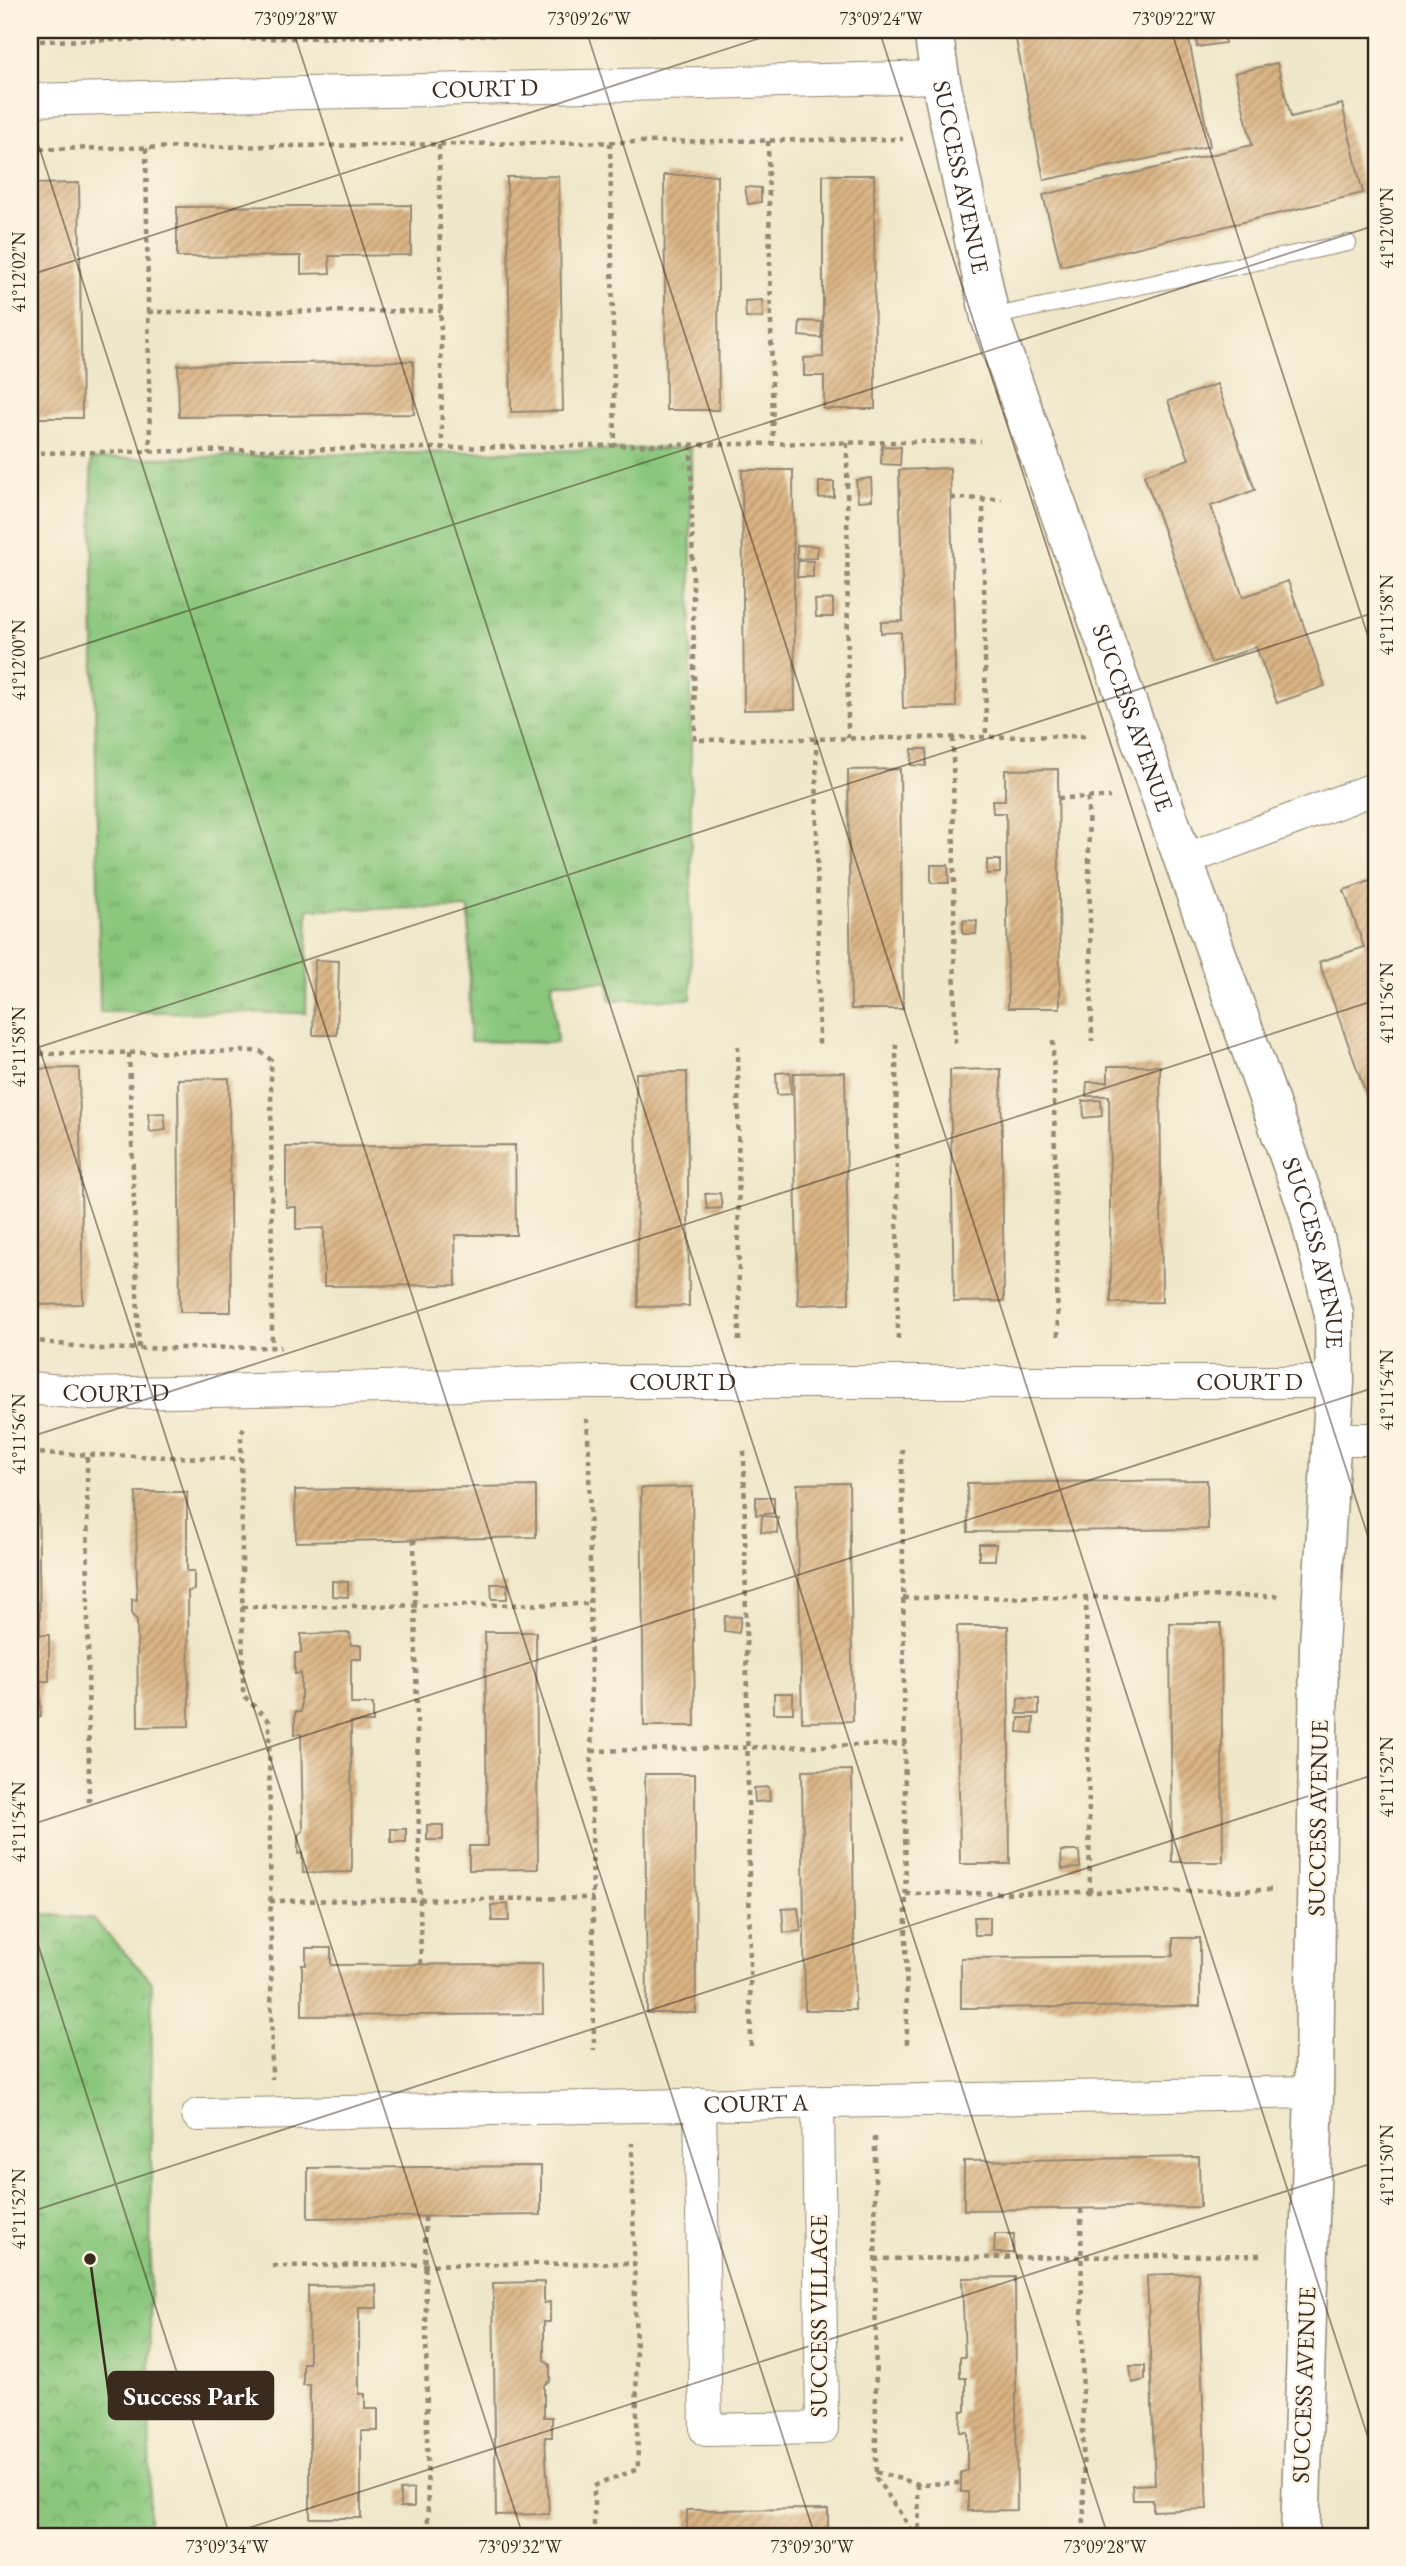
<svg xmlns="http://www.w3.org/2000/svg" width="1406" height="2566" font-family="'EB Garamond',serif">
  <defs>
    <pattern id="grass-tufts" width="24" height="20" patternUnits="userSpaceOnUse" patternTransform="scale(1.75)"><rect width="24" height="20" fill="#8ac77d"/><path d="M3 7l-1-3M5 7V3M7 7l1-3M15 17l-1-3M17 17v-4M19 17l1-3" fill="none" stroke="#72a266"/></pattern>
    <pattern id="park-crowns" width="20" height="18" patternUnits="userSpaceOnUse" patternTransform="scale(1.75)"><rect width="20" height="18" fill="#8ac77d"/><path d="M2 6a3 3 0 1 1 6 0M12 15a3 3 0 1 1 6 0" fill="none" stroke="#72a266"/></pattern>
    <pattern id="building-hatch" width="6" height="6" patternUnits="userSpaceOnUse" patternTransform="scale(1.75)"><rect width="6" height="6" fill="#dab484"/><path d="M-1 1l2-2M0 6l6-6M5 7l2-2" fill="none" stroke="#b2936b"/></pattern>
  </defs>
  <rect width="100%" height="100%" fill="#fcf5e5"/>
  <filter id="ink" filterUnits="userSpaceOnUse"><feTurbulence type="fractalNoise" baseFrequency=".0143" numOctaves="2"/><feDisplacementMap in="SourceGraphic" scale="14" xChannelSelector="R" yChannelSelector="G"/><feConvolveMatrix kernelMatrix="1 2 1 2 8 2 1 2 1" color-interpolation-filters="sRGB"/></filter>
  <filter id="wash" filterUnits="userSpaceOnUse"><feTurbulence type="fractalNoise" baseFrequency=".00686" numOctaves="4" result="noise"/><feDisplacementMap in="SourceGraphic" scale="28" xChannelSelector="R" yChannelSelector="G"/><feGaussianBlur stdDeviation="1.57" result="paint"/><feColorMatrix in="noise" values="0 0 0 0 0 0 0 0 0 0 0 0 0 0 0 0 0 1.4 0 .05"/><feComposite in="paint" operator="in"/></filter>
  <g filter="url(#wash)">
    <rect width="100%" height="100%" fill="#efe7c9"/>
    <path fill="url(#grass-tufts)" stroke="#62784e" stroke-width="2" d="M691,448V999L610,1000L609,982H552L557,1043L470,1041L469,908L308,909L306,1013L100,1012L91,459Z"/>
    <path fill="url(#park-crowns)" stroke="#62784e" stroke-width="2" d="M30,1913L93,1919L152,1982L149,2536H30Z"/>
    <g id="blocks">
      <path fill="url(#building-hatch)" d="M1014,30H1187L1210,146L1044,180Z
        M1195,30H1223L1225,43L1197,47Z
        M1277,63L1291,117L1342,104L1363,193L1061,266L1043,195L1252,145L1235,73Z
        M664,175H717L719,410H666Z
        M823,175H874L875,409H824V376H804V358L823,357Z
        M559,176L563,411L511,412L507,177Z
        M79,183L82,418H31L30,184Z
        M745,187L761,188V202L748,204Z
        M411,205V255L329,256L330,273L301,274V256L177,257V207Z
        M762,300L763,317L746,318L745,301Z
        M800,321L822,322L821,338L799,336Z
        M413,361L414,414L179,417L178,365Z
        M1217,384L1255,490L1211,506L1243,597L1288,581L1325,686L1277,703L1256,647L1211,663L1144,475L1189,459L1168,401Z
        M882,446L901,447L900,465L881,464Z
        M950,468L956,707L903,708L901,632L881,633V622L903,621L899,470Z
        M742,470H793L795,709L744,710Z
        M871,478L872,500L858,501L856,480Z
        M819,482H834V497L819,498Z
        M797,545L818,546L817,558L797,559Z
        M798,561H813V577H797Z
        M833,599V617H816L815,600Z
        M912,749H927L926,766L911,765Z
        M900,769L903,1009H851L848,770Z
        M1058,769L1060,1008H1008L1006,813H993L992,800H1005V770Z
        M987,860H1000V873L987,874Z
        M931,865H948L949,883H931Z
        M1376,879V1122L1319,962L1364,947L1344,890Z
        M963,920L977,921L976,934H963Z
        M315,960L339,961L337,1035H313Z
        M1108,1066H1160L1162,1302L1111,1303L1109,1096H1086L1087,1082H1108Z
        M79,1068L83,1304L30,1305V1069Z
        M1001,1069L1004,1301L954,1302L950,1070Z
        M687,1072L689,1306L638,1307L636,1073Z
        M790,1072L791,1094L777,1095L776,1073Z
        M845,1072L849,1303L798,1305L793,1073Z
        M229,1078L231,1312H180L178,1079Z
        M1101,1100L1102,1116L1084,1118L1083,1101Z
        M164,1113L166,1130L150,1132L148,1114Z
        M515,1145L516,1235H455L456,1285L324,1286V1228L296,1229V1207H286V1147Z
        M720,1193L722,1208L707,1209L705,1194Z
        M1207,1480L1208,1529L968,1532L967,1483Z
        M849,1483L853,1721L802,1722L797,1484Z
        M30,1484H38L40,1635H49V1681H40L41,1717L30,1718Z
        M536,1486V1537L296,1542L295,1490Z
        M692,1487L695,1726H644L641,1488Z
        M136,1492H187V1571H194V1590L188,1591L189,1726L138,1727L137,1620L132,1615V1599L137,1600Z
        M756,1497H774V1513L756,1515Z
        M762,1516L778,1517L777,1533L761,1532Z
        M979,1544H996L995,1560H979Z
        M332,1581L348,1582V1597L332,1596Z
        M491,1584H508L507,1599H492Z
        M725,1616L741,1617L739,1633L724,1631Z
        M1170,1623H1221L1223,1862H1172Z
        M957,1626H1008L1010,1864H960Z
        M485,1632H536L538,1869L469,1870V1846H487Z
        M350,1633L351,1645H361V1659H351V1704H373V1722H351L352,1872L303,1873L302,1853L298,1854V1835L303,1831L301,1734H295V1712H301V1673L295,1674V1653H301V1634Z
        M774,1693H793V1713H774Z
        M1018,1698L1039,1699V1714H1017Z
        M1019,1718H1034L1033,1733L1018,1732Z
        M852,1770L855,2010H805L802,1771Z
        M645,1774H695L696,2013H647Z
        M769,1787L770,1801L755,1802L754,1788Z
        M427,1825H443V1840H427Z
        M391,1829H406V1842H391Z
        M1061,1851H1079L1080,1868L1062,1869Z
        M508,1904L509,1921H492L491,1905Z
        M798,1908L801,1931L784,1933L782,1909Z
        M974,1917H990V1935H975Z
        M1173,1938H1200V2006L961,2008V1958L1173,1956Z
        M306,1948H331V1965L542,1964L543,2014L302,2016V1965H306Z
        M1199,2157L1200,2207L964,2210V2161Z
        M541,2166V2215L308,2218V2168Z
        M995,2234H1014L1013,2253H994Z
        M1198,2273L1207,2509L1153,2511V2500H1133L1132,2485L1155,2484L1147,2275Z
        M1015,2277L1017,2510L968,2511V2492H961V2472L967,2471V2432H960L961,2411H966V2378H960V2357H965L962,2278Z
        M544,2282V2303L550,2302V2322H544V2360L550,2365V2380L544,2385V2417H552V2437H545L549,2514L496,2515L493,2283Z
        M376,2285L377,2308H359V2394H365V2409H378V2431H361V2518H310V2385H303V2363H309L308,2286Z
        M1130,2366H1145V2380L1132,2383Z
        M414,2489V2507H400V2490Z
        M828,2509V2536H687V2510Z"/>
    </g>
  </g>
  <g filter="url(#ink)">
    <use href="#blocks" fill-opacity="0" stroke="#958874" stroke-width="2"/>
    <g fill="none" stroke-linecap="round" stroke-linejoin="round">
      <defs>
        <path id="service" d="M990,317L1348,243"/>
        <g id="minor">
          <path id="s1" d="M30,100L940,77"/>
          <path d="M1184,860L1376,788"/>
          <path id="s2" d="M30,1388L91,1394L589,1382H1335"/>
          <path d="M1331,1439H1376"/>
          <path d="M700,2104L706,2430L822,2428L818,2103"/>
          <path id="s3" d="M198,2115L1314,2092"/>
        </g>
        <g id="tertiary">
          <path id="s4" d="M933,30L940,77L990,317L1308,1210L1334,1314L1335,1382L1319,1645L1314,2092L1300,2536"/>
        </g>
      </defs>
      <use href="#service" stroke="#958874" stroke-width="18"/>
      <use href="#minor" stroke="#958874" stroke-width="34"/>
      <use href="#tertiary" stroke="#958874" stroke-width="41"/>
      <path stroke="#958874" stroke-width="4.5" stroke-dasharray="5 5" stroke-linecap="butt" d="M33,30V41
        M332,30V37
        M30,41L884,31
        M768,141L773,443
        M610,143L615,446
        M439,145L442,447
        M146,148L150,451
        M30,149L903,139
        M148,312L441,311
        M847,443L848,739
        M691,445L695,740L1087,736
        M30,453L981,441
        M951,498L1002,499
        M983,498L986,737
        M953,738L955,1043
        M816,739L819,1045
        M1058,798L1110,797
        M1088,798L1092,1041
        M1053,1041L1058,1338
        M896,1044L898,1340
        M738,1046L739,1341
        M129,1053L139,1349
        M30,1054L260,1051L271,1060L272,1347
        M30,1340L96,1349L281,1347
        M584,1421H587L589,1453L594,2050
        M244,1428L241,1433L243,1695L269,1721L272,2079
        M902,1449L907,2044
        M744,1451L751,2048
        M30,1453L241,1459
        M87,1457L89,1804
        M414,1539L421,1965
        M1086,1597L1090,1892
        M903,1598L1280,1596
        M242,1607L591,1604
        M592,1751L905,1744
        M906,1894L1272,1890
        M270,1901L593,1898
        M875,2137L876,2478L916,2536
        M1081,2209L1084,2536
        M425,2217L428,2536
        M875,2259L1263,2255
        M273,2266L634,2263
        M876,2472L918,2484L961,2483
        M918,2484L919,2536
        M594,2536V2486L638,2469L632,2143"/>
      <use href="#service" stroke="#fff" stroke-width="16"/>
      <use href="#minor" stroke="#fff" stroke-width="32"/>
      <use href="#tertiary" stroke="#fff" stroke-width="38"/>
    </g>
  </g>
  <path fill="none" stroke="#3b2a1e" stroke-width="2" stroke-opacity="0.45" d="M293,30L1108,2536M586,30L1376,2462M879,30L1376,1561M1171,30L1376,661M30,119L815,2536M30,275L785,30M30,662L1376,225M30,1019L523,2536M30,1050L1376,612M30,1437L1376,1000M30,1825L1376,1387M30,1920L230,2536M30,2212L1376,1774M224,2536L1376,2162"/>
  <g text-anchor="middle" stroke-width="5" stroke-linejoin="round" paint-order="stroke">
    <g font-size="24" fill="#3b2a1e" stroke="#fcf5e5">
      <text dy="8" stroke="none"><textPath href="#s1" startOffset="455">COURT D</textPath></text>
      <text dy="8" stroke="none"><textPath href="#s4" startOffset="150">SUCCESS AVENUE</textPath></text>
      <text dy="8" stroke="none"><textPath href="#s4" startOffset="718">SUCCESS AVENUE</textPath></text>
      <text dy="8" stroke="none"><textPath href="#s4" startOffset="1284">SUCCESS AVENUE</textPath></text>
      <text dy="8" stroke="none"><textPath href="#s2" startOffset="653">COURT D</textPath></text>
      <text dy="8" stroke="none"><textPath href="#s2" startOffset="1220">COURT D</textPath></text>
      <text dy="8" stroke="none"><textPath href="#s2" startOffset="86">COURT D</textPath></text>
      <text transform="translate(1318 1818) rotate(-89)" y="8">SUCCESS AVENUE</text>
      <text dy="8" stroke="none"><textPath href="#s3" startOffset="558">COURT A</textPath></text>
      <text transform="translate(819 2316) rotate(-90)" y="8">SUCCESS VILLAGE</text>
      <text transform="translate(1304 2385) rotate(-88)" y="8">SUCCESS AVENUE</text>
    </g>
  </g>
  <path fill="none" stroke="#3b2a1e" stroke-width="2.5" d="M90 2259L109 2396"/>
  <circle fill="#3b2a1e" stroke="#fcf5e5" stroke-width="2.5" cx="90" cy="2259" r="7"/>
  <rect fill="#3b2a1e" stroke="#3b2a1e" stroke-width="2.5" x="109" y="2372" width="164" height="47" rx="7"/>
  <g font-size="26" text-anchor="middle" font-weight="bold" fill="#fff">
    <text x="191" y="2405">Success Park</text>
  </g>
  <rect width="1406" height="2566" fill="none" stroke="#fcf5e5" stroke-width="77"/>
  <rect x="38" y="38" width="1330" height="2490" fill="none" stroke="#3b2a1e" stroke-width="2.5"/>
  <g font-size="18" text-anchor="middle" fill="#3b2a1e">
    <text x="296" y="25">73°09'28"W</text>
    <text x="589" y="25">73°09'26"W</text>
    <text x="881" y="25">73°09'24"W</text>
    <text x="1174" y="25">73°09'22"W</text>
    <text transform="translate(1387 228) rotate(-90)" y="6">41°12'00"N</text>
    <text transform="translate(19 272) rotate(-90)" y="6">41°12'02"N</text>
    <text transform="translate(1387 615) rotate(-90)" y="6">41°11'58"N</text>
    <text transform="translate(19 660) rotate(-90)" y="6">41°12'00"N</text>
    <text transform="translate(1387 1003) rotate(-90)" y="6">41°11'56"N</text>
    <text transform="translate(19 1047) rotate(-90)" y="6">41°11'58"N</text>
    <text transform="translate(1387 1390) rotate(-90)" y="6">41°11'54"N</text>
    <text transform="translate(19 1434) rotate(-90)" y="6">41°11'56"N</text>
    <text transform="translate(1387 1777) rotate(-90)" y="6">41°11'52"N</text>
    <text transform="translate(19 1822) rotate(-90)" y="6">41°11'54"N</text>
    <text transform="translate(1387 2165) rotate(-90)" y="6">41°11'50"N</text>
    <text transform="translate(19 2209) rotate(-90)" y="6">41°11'52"N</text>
    <text x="227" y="2553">73°09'34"W</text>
    <text x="520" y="2553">73°09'32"W</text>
    <text x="812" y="2553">73°09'30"W</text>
    <text x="1105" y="2553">73°09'28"W</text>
  </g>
</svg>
